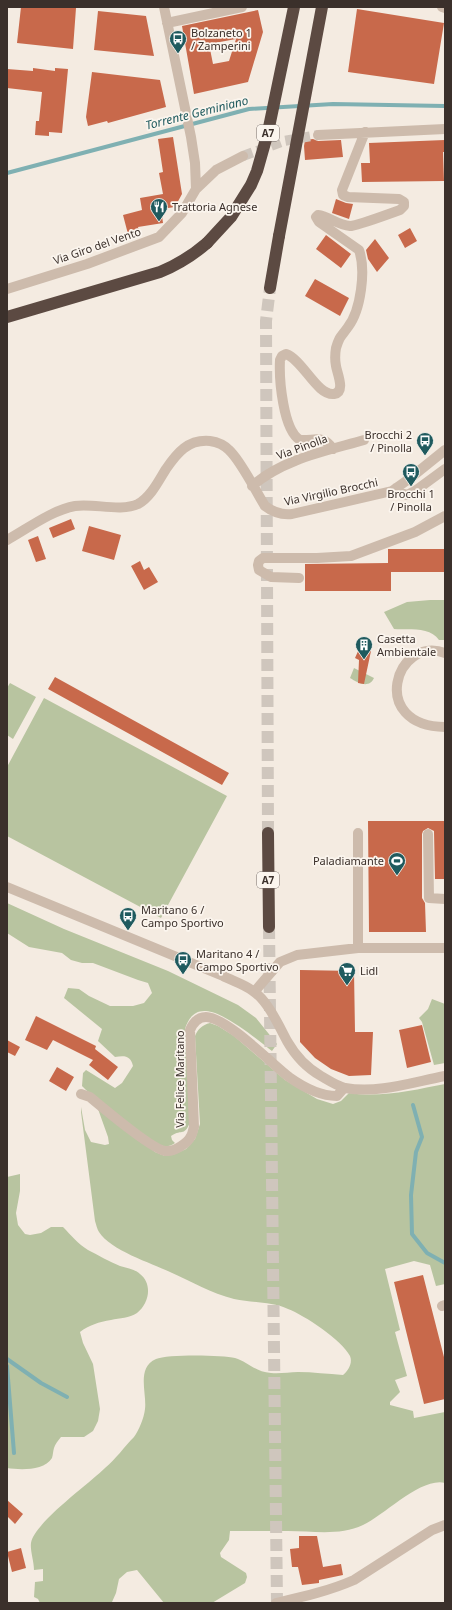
<svg xmlns="http://www.w3.org/2000/svg" width="452" height="1610" font-family="'Noto Sans',sans-serif">
  <rect width="100%" height="100%" fill="#f4ebe1"/>
  <path fill="#b8c4a0" d="M430,600H445V640H439C430,626 408,630 394,629L384,612L407,602Z
    M354,668L374,678C369,689 358,683 350,678Z
    M10,683L36,697L13,739L7,735V688Z
    M44,698L227,796L161,918L7,836V767Z
    M7,903L64,929L168,971L238,1005L256,1018L277,1044L272,1051C258,1040 224,1012 206,1011C194,1010 188,1019 185,1029L191,1120C184,1138 183,1128 171,1136L172,1140L175,1143C168,1148 163,1146 155,1144L86,1090L82,1086L83,1073L86,1070L115,1088L122,1083L133,1066C131,1056 125,1055 115,1057L98,1041L102,1029L64,998L68,988L79,989L89,996L110,1006H133L144,1003L152,993L148,983L138,980L93,963H82L71,960L62,953L29,947L7,933Z
    M432,999L445,1004V1063L434,1065L422,1022L419,1018L428,1009Z
    M210,1023L218,1026L234,1036L285,1080L317,1099L333,1104L341,1101L349,1093C381,1098 414,1090 445,1084V1284L436,1286L430,1265L414,1261L385,1269L400,1330L395,1332L407,1376L395,1380L400,1392L390,1402V1405L413,1411L414,1418L445,1412V1483C421,1477 385,1515 363,1525C340,1536 313,1531 288,1531C269,1531 249,1531 230,1531L229,1540L220,1553L221,1557L246,1573L247,1577L245,1583L212,1603H164L137,1570L127,1572L119,1579L116,1593L112,1602L109,1603H40L38,1599L34,1597L35,1582L43,1581V1569L34,1570C34,1561 30,1551 31,1543C34,1523 90,1483 105,1468C116,1459 124,1447 134,1437C139,1430 144,1418 145,1409C147,1393 136,1368 156,1359C167,1354 223,1355 235,1358C248,1362 255,1372 271,1373C280,1374 289,1372 298,1372C313,1372 328,1374 343,1375C348,1371 353,1363 350,1356C342,1340 304,1315 288,1309C271,1301 252,1303 234,1299C211,1293 192,1282 170,1272C151,1263 110,1250 99,1232C97,1229 96,1224 95,1221L81,1112V1107L85,1130L91,1142L105,1145L109,1144L108,1137L98,1109L108,1114L155,1152L165,1156L175,1154L186,1149L195,1139L200,1124L195,1036C198,1029 202,1025 210,1023Z
    M20,1174V1191L16,1213L18,1225L25,1234L30,1235L41,1233L51,1227H63C71,1235 78,1244 88,1250C98,1255 110,1262 120,1266C127,1268 135,1269 140,1274C153,1284 149,1304 137,1313C129,1318 120,1318 111,1320C99,1322 89,1325 80,1332L83,1343L93,1364L100,1409L98,1421L93,1431L84,1437H61C58,1441 55,1444 54,1448C53,1451 53,1455 52,1458C44,1471 20,1470 7,1468V1177Z"/>
  <g fill="none" stroke-linecap="round" stroke-linejoin="round">
    <path stroke="#7fb0b2" stroke-width="4" d="M7,173L249,109L333,104L445,106
      M413,1105L422,1137L416,1152L411,1195L412,1234L427,1253L445,1263
      M7,1359L41,1383L67,1397
      M7,1366L14,1453"/>
  </g>
  <path fill="#c8694b" fill-rule="evenodd" d="M21,7L76,8L73,49L17,43Z
    M357,9L444,23L434,84L348,72Z
    M258,10L263,32L248,82L194,94L182,26ZM236,39L229,61L213,64L209,44Z
    M98,11L146,16L154,56L94,50Z
    M33,68L55,71V68L68,69L62,133L49,132V136L35,135L36,121H39L42,92L7,88V69L33,71Z
    M92,72L160,80L166,107L108,123L107,121L88,126L86,117Z
    M173,137L182,194L175,207L161,209L163,223L138,227L139,231L128,234L123,215L142,210L140,198L163,194L159,173L163,172L158,139Z
    M313,139L318,141L341,140L343,157L305,160L304,146L305,140Z
    M445,140V152H443L444,181L362,182L361,163H370L369,143Z
    M336,199L346,203L353,204L349,219L332,213Z
    M410,228L417,241L405,248L398,235Z
    M326,235L351,254L341,268L316,249Z
    M375,239L389,258L377,272L368,259L366,250Z
    M315,279L349,298L340,316L305,296Z
    M71,519L75,529L53,538L49,528Z
    M89,526L121,535L114,560L82,551Z
    M38,536L46,559L36,562L28,540Z
    M388,549H445V572H391V591H305V564L388,563Z
    M140,561L144,570L149,567L158,582L144,590L131,566Z
    M359,649L371,651L364,684L358,683L359,660L355,658Z
    M55,677L229,773L222,785L48,689Z
    M368,821H445V879H435L434,831L428,828L423,831L422,834V898L425,903L426,932H369Z
    M300,970L354,971L355,1032H373L371,1075L349,1076L331,1069L315,1058L300,1042Z
    M36,1016L96,1046L95,1049L118,1067L108,1080L89,1065L93,1060L53,1040L47,1050L25,1040Z
    M422,1025L431,1062L407,1068L399,1030Z
    M7,1040L20,1047L15,1056L7,1052Z
    M57,1067L74,1077L66,1091L49,1081Z
    M423,1275L445,1361V1399L424,1404L394,1282Z
    M7,1500L23,1514L15,1524L7,1516Z
    M299,1536H317L323,1567L341,1564L343,1575L319,1580V1583L302,1585L298,1567H292L290,1549L299,1548Z
    M21,1548L26,1568L12,1572L7,1552Z"/>
  <g fill="none" stroke-linecap="round" stroke-linejoin="round">
    <path stroke="#cfc6bd" stroke-width="10" stroke-dasharray="10 5" stroke-linecap="butt" d="M243,156L284,141L318,135"/>
    <path stroke="#cfc6bd" stroke-width="12" stroke-dasharray="12 6" stroke-linecap="butt" d="M268,833L266,321L270,288
      M269,927L277,1603"/>
    <path stroke="#cdbbac" stroke-width="10" d="M428,834L429,898L445,899"/>
    <path stroke="#cdbbac" stroke-width="10" d="M164,7L191,137L195,163L196,189
      M442,7L445,8
      M167,23L242,7
      M318,135L445,129
      M7,289L87,264L159,237L182,213L196,189L216,170L243,156
      M333,449C323,434 315,441 300,440C283,430 279,379 280,360L282,356L286,354C303,360 317,396 334,394C346,392 337,373 336,366C335,361 335,354 336,348C340,335 341,337 348,327C361,310 366,270 359,250L319,222L316,217L318,215C329,216 337,225 350,226C357,226 391,213 400,210L404,206V202L399,199L348,197L343,195L342,190L365,132
      M252,486C283,459 326,451 364,440
      M396,488L401,493L407,495L415,491L445,469
      M7,540C27,529 52,510 75,506C93,503 121,512 138,504C151,497 159,480 166,469C177,453 188,439 210,441C217,442 224,445 229,450C241,461 255,490 265,506C274,513 282,515 292,514L392,491L409,479L445,450
      M299,578L271,577L259,570L258,565L259,561L263,558H317L351,556L415,532L445,516
      M358,833V948
      M255,991L280,962L297,955L358,948H445
      M81,1094L90,1097C102,1107 154,1151 166,1151C174,1152 188,1143 191,1136C193,1133 193,1129 194,1127L190,1030C193,1023 198,1017 206,1017C226,1017 272,1064 289,1077C303,1087 320,1096 337,1096L344,1088
      M442,1306L445,1305
      M276,1603C302,1597 329,1591 354,1580L432,1530L445,1525"/>
    <path stroke="#cdbbac" stroke-width="10" d="M445,653C395,635 368,726 445,727
      M7,887L223,976C233,981 244,984 253,991C268,1001 279,1026 287,1041C295,1055 307,1068 321,1076C328,1080 337,1086 345,1088C378,1094 413,1082 445,1076"/>
    <path stroke="#5c4a42" stroke-width="12" d="M270,288L279,236
      M7,317L160,272C177,265 192,256 207,243
      M268,833L269,927"/>
    <path stroke="#5c4a42" stroke-width="12" d="M279,236L322,7
      M207,243L231,217L251,185L257,171L268,132L294,7"/>
  </g>
  <defs>
    <symbol id="bus-pin" viewBox="-11 -11 22 30"><path d="M0 17L-7.5 6A9.5 9.5 0 1 1 7.5 6Z" fill="#1f5a5e" stroke="#fbf5ee"/><path d="M-5-6H5V4H4V6H2V4H-2V6H-4V4H-5ZM-3.5-4V0h7V-4ZM-3.5 1.2v1.5H-2V1.2ZM2 1.2v1.5H3.5V1.2Z" fill="#fff"/></symbol>
    <symbol id="restaurant-pin" viewBox="-11 -11 22 30"><path d="M0 17L-7.5 6A9.5 9.5 0 1 1 7.5 6Z" fill="#1f5a5e" stroke="#fbf5ee"/><path d="M-5-6h1v4h1v-4h1v4h1v-4h1v5L-1.5 .5V6h-2V.5L-5-1ZM5-6V6H3V1.5H1.5Q1.5-4 5-6Z" fill="#fff"/></symbol>
    <symbol id="building-pin" viewBox="-11 -11 22 30"><path d="M0 17L-7.5 6A9.5 9.5 0 1 1 7.5 6Z" fill="#1f5a5e" stroke="#fbf5ee"/><path d="M-4-6H4V6H1V3H-1V6H-4ZM-2.5-4.3h1.7v1.8h-1.7ZM.8-4.3h1.7v1.8H.8ZM-2.5-1h1.7V.8h-1.7ZM.8-1h1.7V.8H.8Z" fill="#fff"/></symbol>
    <symbol id="stadium-pin" viewBox="-11 -11 22 30"><path d="M0 17L-7.5 6A9.5 9.5 0 1 1 7.5 6Z" fill="#1f5a5e" stroke="#fbf5ee"/><path d="M0-5a6.5 5 0 1 0 0 10a6.5 5 0 1 0 0-10ZM-3.5-1.8h7v3.6h-7Z" fill="#fff"/></symbol>
    <symbol id="supermarket-pin" viewBox="-11 -11 22 30"><path d="M0 17L-7.5 6A9.5 9.5 0 1 1 7.5 6Z" fill="#1f5a5e" stroke="#fbf5ee"/><path d="M-6-5.5h2.5l.6 2H6L4.5 2H-2.5L-4.4-4H-6ZM-1.5 3.2a1.3 1.3 0 1 0 .1 0ZM3 3.2a1.3 1.3 0 1 0 .1 0Z" fill="#fff"/></symbol>
  </defs>
  <g fill-rule="evenodd">
    <use href="#bus-pin" x="168" y="29" width="20" height="27"/>
    <use href="#restaurant-pin" x="149" y="197" width="20" height="27"/>
    <use href="#bus-pin" x="415" y="431" width="20" height="27"/>
    <use href="#bus-pin" x="401" y="462" width="20" height="27"/>
    <use href="#building-pin" x="354" y="635" width="20" height="27"/>
    <use href="#stadium-pin" x="387" y="851" width="20" height="27"/>
    <use href="#bus-pin" x="118" y="906" width="20" height="27"/>
    <use href="#bus-pin" x="173" y="950" width="20" height="27"/>
    <use href="#supermarket-pin" x="337" y="961" width="20" height="27"/>
  </g>
  <g text-anchor="middle" stroke-width="3.5" stroke-linejoin="round" paint-order="stroke">
    <g fill="#fbf5ee" stroke="#756b66" stroke-width="1">
      <rect x="257" y="125" width="22" height="16" rx="3"/>
      <rect x="257" y="872" width="22" height="16" rx="3"/>
    </g>
    <g font-size="10" font-weight="bold" fill="#3b302b">
      <text x="268" y="137">A7</text>
      <text x="268" y="884">A7</text>
    </g>
    <g font-size="11" fill="#3b302b" stroke="#fbf5ee" text-anchor="start">
      <text x="191" y="37">Bolzaneto 1<tspan x="191" dy="13">/ Zamperini</tspan></text>
      <text x="172" y="211">Trattoria Agnese</text>
      <text x="412" y="439" text-anchor="end">Brocchi 2<tspan x="412" dy="13">/ Pinolla</tspan></text>
      <text x="411" y="498" text-anchor="middle">Brocchi 1<tspan x="411" dy="13">/ Pinolla</tspan></text>
      <text x="377" y="643">Casetta<tspan x="377" dy="13">Ambientale</tspan></text>
      <text x="384" y="865" text-anchor="end">Paladiamante</text>
      <text x="141" y="914">Maritano 6 /<tspan x="141" dy="13">Campo Sportivo</tspan></text>
      <text x="196" y="958">Maritano 4 /<tspan x="196" dy="13">Campo Sportivo</tspan></text>
      <text x="360" y="975">Lidl</text>
    </g>
    <g font-size="11" fill="#3b302b" stroke="#fbf5ee">
      <text transform="translate(97 246) rotate(-19)" y="4">Via Giro del Vento</text>
      <text transform="translate(302 447) rotate(-20)" y="4">Via Pinolla</text>
      <text transform="translate(331 492) rotate(-12)" y="4">Via Virgilio Brocchi</text>
      <text transform="translate(180 1079) rotate(-90)" y="4">Via Felice Maritano</text>
    </g>
    <g font-size="12" font-style="italic" fill="#1f5a5e" stroke="#fbf5ee">
      <text transform="translate(197 113) rotate(-14)" y="4">Torrente Geminiano</text>
    </g>
  </g>
  <rect width="452" height="1610" fill="none" stroke="#3b302b" stroke-width="16"/>
</svg>
